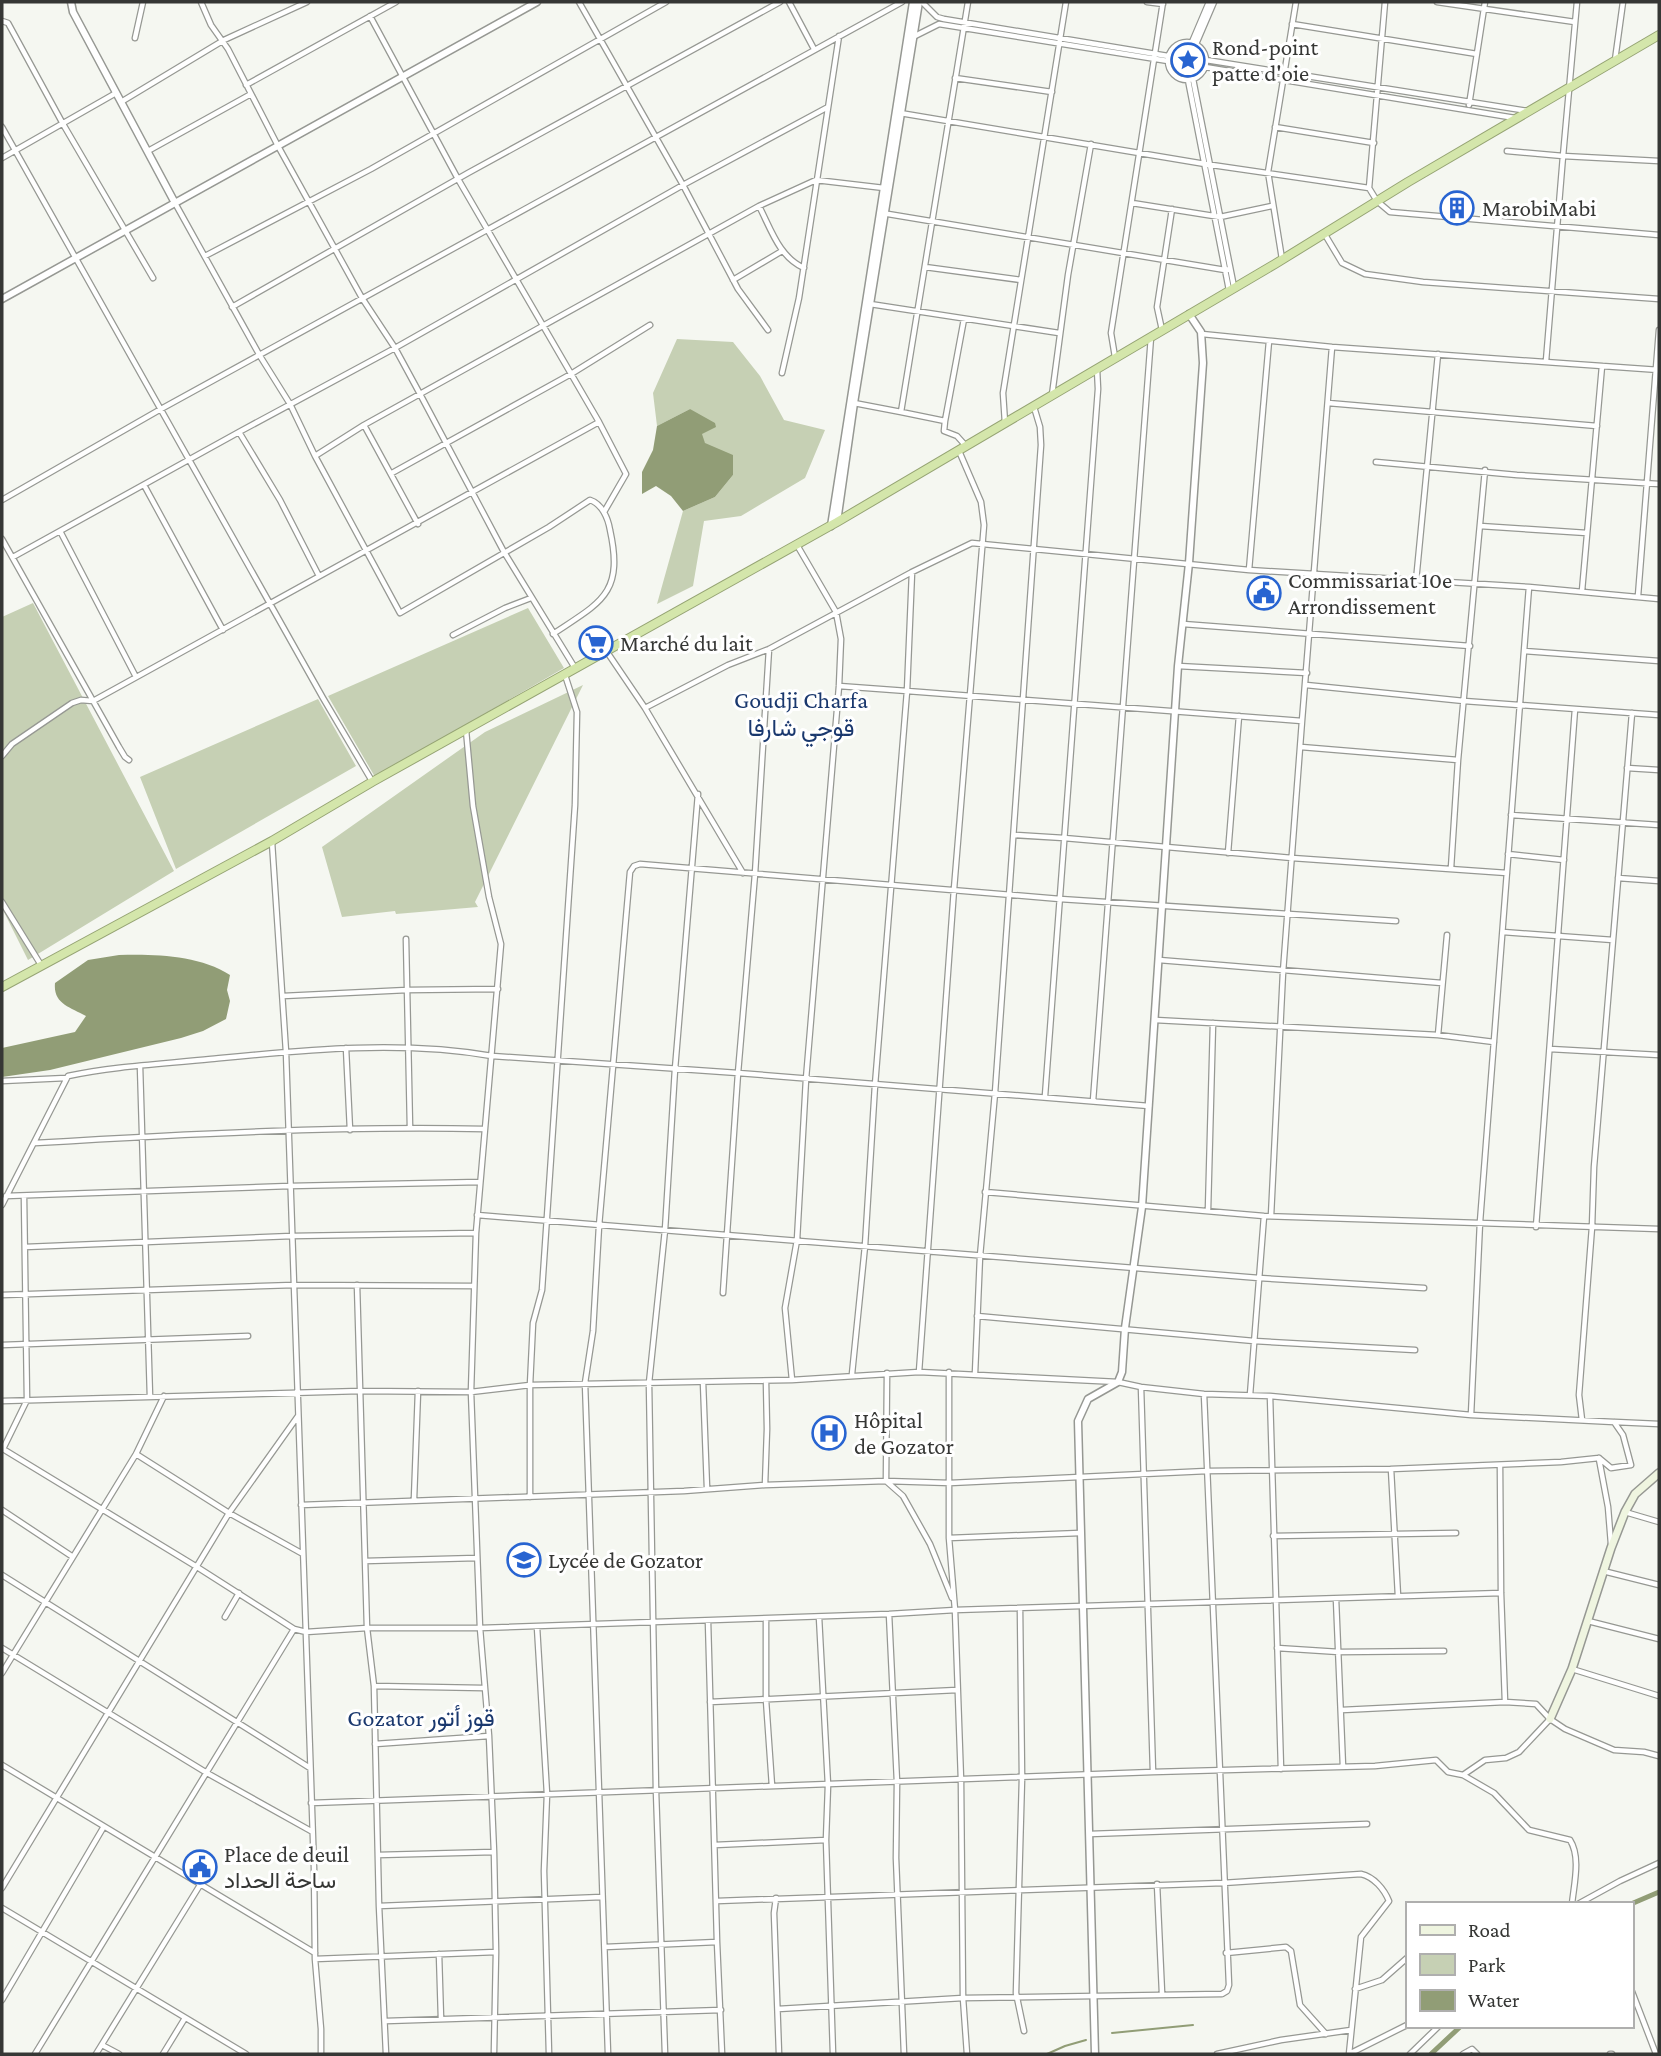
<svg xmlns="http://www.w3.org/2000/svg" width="1661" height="2056" font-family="'Crimson Pro',Vazirmatn,serif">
  <rect width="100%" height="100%" fill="#f5f7f1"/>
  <path fill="#c6d0b4" d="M677,339L733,342L760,376L784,420L825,430L805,478L741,516L704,521L693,586L657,604L683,511L715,497L733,475V456L705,444L690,409L657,426L653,393Z
    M33,603L174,871L28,960L2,908V617Z
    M528,608L564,668L375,777L328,696Z
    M583,685L475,902L478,907L396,914L395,911L342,917L322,847L485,732Z
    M318,699L356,766L176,869L140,777Z"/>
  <path fill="#919d76" d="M690,409L715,423L716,427L702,434L705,443L733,455V475L715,497L683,511L671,496L656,486L642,494V472L653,450L657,426Z
    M119,955C155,954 199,955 230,975L227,990L230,1001L226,1019L203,1031L181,1038L50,1070L2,1077V1048L75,1032L86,1016C70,1007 53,1004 55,983L88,960Z"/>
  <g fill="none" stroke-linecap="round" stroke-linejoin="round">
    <path stroke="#919d76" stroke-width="2" d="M1112,2033L1193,2025
      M1047,2054L1065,2046L1086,2040"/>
    <path stroke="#919d76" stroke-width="5" d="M1631,1904L1659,1892
      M1431,2054L1461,2026"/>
    <defs>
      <path id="minor" d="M201,2L211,25L228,49L278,146L362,298L395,348L420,394L504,552L575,668
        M579,2L683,185L738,289L768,330
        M789,2L814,49
        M922,2L937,17L944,19L1168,56
        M1147,2L1163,4
        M1385,2L1369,188L1377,201L1390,212L1659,235
        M1437,2L1575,22
        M1577,2L1563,156L1659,161
        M370,16L458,179L599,422
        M2,21L8,23L63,124L153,278
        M1292,24L1477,54
        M913,37L939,24L1168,61
        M135,38L143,2
        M1168 61a19 19 0 1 1 38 0a19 19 0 1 1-38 0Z
        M1192,42L1209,2
        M1196,44L1214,2
        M1206,60L1528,111
        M1615,60L1623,2
        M1205,67L1515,118
        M955,78L1052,92
        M1193,79L1234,287
        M1188,80L1229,290
        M246,85L396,2
        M121,102L224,40L307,2
        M1469,105L1485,2
        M900,113L1205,164L1369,188
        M2,127L323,698L372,781
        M1275,127L1374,143
        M148,151L251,94
        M1507,151L1563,156L1546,361
        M2,158L116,93
        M175,203L260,356L290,404L315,456L400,613L549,527L590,500C602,504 608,518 610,530C624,594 601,602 553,634
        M1132,203L1220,217L1272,206
        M759,206C771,229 779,257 804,268
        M882,213L1225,270L1230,269
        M1324,233L1342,263L1365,274L1423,282L1659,299
        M205,256L371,169L666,2
        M1282,259L1268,172L1296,2
        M925,267L1021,280
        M733,280L782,251
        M870,304L1059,333
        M232,307L468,173L780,2
        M1162,330L1157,307L1172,209
        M1202,334L1332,347L1659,370
        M1115,357L1111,333L1163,2
        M782,373L799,298L839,36
        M1052,395L1068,275L1091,144
        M854,403L901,412
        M1328,403L1597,426
        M945,421L964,319
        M1005,423L1003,393L1066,2
        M364,425L418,524
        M239,432L280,500L319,576
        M966,446L957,436L944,431L945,421L901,412L968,2
        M315,456L364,425L759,206L816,180L884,188
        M1376,462L1517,475L1659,484
        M392,473L571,374L650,325
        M144,485L223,630
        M2,500L161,409L902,2
        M1480,526L1587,533
        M60,531L136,677
        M2,539L119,747L125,757L129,760
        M13,557L239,432L395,348L683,185L828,107
        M1249,570L1269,341
        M912,572L907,691L1302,721L1283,972L1271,1216
        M1416,581L1438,354
        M1529,587L1524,651L1659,661
        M1582,591L1602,366
        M1638,596L1659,330
        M1183,624L1470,646
        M453,635L505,608L531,598
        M607,652L645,708L743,873
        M1178,666L1307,673
        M1306,685L1464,701L1659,715
        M839,686L907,691L875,1085L865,1246L852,1374
        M645,708L728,665L769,649L912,572L972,543L1249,570L1529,587L1659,599
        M1302,721L1332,347
        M466,730L473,806L489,897L501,944L476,1233L471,1392L480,1628L489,1736L494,1852L496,1952L494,2052
        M1301,747L1458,760
        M2,756L12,744L72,703L81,700L93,701L599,422L626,474L604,512
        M1627,768L1659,770
        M1511,815L1659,825
        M1014,835L1064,838L1292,858L1507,873
        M272,842L286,1052L314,1868L315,1959L321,2029V2054
        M1228,853L1239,716
        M1508,854L1564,860
        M1451,868L1458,760L1485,470
        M1618,878L1659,881
        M2,902L41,965
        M1503,932L1613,940
        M406,939L410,1128
        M1159,960L1442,983
        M283,996L407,990L498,989
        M1155,1020L1438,1035L1494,1042
        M1438,1035L1447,935
        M346,1048L350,1130
        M1550,1049L1659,1055
        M140,1066L150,1397
        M2,1081L66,1078
        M1045,1096L1098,389L1097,369
        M1093,1101L1151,337
        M35,1143C184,1134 335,1126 484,1129
        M985,1192L1264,1216L1659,1229
        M6,1196L290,1186L480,1182
        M2,1205L68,1076C115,1066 163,1064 211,1059C304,1050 400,1040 492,1056L738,1073L1149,1106
        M1208,1210L1213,1023
        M477,1215L1259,1278L1424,1288
        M1536,1227L1575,709
        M25,1247L292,1236L476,1233
        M357,1285L367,1628L374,1686L379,1906L386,2054
        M723,1293L738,1073L755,874L769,649
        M2,1295L294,1285L474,1286
        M977,1316L1254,1341L1415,1350
        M2,1345L248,1336
        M919,1372L954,889L984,525L981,502L959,451
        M949,1372V1538L955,1610L961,1780L963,1998L967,2054
        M887,1373L886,1481L903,1496L930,1544L952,1598
        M975,1374L980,1256L995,1093L1041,445L1040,427L1034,407
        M792,1380L785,1308L797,1240L806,1079L839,686L841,639L836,612L797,545
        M703,1382L707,1488
        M1141,1387L1153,1772
        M1250,1395L1264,1216
        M1270,1396L1281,1769
        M2,1401L360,1391L471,1392L530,1385L792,1380L919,1372L1118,1382L1141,1387L1204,1394L1270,1396L1471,1415L1614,1422L1623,1435L1631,1465L1611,1468L1599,1458
        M1471,1415L1480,1222L1524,651
        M1582,1420L1579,1395L1592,1227L1594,1167L1632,713
        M1615,1422L1659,1424
        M3,1449L197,1567L277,1618L294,1629L306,1632L367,1628H480L889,1614L955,1610L1501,1593
        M3,1449L27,1400L24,1197
        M136,1454L229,1513L303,1554
        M1599,1459L1608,1507L1611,1544
        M1500,1465L1501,1593L1505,1702
        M1391,1469L1398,1596
        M765,1485L767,1429L766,1381
        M530,1497V1385L533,1323L542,1290L575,805L577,712L565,675
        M414,1499L418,1391
        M301,1505L684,1491L765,1485L886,1481L950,1483L1207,1471L1391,1469L1561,1462L1599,1458
        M2,1510L73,1557
        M1625,1512L1659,1522
        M1273,1536L1456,1533
        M949,1538L1080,1533
        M365,1561L477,1558
        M1603,1571L1659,1585
        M2,1575L310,1768
        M1336,1599L1343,1767
        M1020,1608L1022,1778L1016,1993L1024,2031
        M889,1614L897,1782L896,1858L904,2054
        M225,1617L239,1593
        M819,1617L828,1785L826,1840L833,2054
        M766,1619V1700L772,1786
        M708,1621L717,1942L722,2054
        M1588,1621L1659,1639
        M537,1627L547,1794L544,1871L549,2054
        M2,1648L207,1773L311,1831
        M1277,1648L1339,1652L1444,1651
        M1572,1669L1659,1696
        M2,1673L136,1454L164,1396
        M374,1686L483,1688
        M710,1702L957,1690
        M1342,1710L1505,1702L1536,1704L1550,1719L1565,1729L1614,1750L1644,1752L1659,1756
        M375,1744L489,1736
        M2,1765L315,1953
        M1463,1775L1485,1760L1506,1758L1519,1752L1550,1719
        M311,1803L1153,1772L1375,1766L1436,1760L1448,1772L1463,1775L1494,1793L1529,1830L1570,1840C1581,1857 1574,1884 1572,1904
        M1090,1834L1367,1824
        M715,1845L826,1840
        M378,1855L494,1852
        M1157,1884L1162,1993
        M2,1888L229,1513L298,1416
        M776,1898L774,1913L779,2054
        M717,1901L1223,1883L1361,1874C1374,1877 1384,1889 1389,1901L1361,1937L1349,2054
        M1578,1904L1620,1881L1659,1863
        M379,1906L602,1897
        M2,1908L246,2054
        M605,1947L717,1942
        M1226,1953L1286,1947L1291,1951L1300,2005L1326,2034
        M439,1954L441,2019
        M315,1959L496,1952
        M1355,1989L1382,1980L1407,1958
        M1631,1989L1656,2054
        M2,2000L103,1828
        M778,2009L963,1998L1222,1994L1227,1991L1229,1985L1204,1394
        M386,2021L721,2010
        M102,2045L119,2054
        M35,2054L294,1629
        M96,2054L200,1885
        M163,2054L185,2018
        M608,2054L585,1383L593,1331L599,1226L630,872L634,866L640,864L1060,899L1396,921
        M665,2054L656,1791L649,1383L665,1230L675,1069L698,794
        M1217,2054L1281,2040L1351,2030
        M1349,2054L1407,2025
        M1410,2054L1439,2026
        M1463,2054L1472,2049L1477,2054
        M1610,2054H1612"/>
      <path id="tertiary" d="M71,2L73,12L175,203
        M2,299L537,2
        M837,522L854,403L919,2
        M831,526L913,2
        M1095,2054L1078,1421L1088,1399L1118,1382L1122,1372L1125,1328L1142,1207L1178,666L1189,563L1203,363L1201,332L1189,314"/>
      <path id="secondary" d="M1550,1719L1572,1669L1611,1548L1625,1512L1635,1494L1659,1473"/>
      <path id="trunk" d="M2,987L272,841L372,782L837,522L1275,264L1408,182L1659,35"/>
    </defs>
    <use href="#minor" stroke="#969893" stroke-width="7"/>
    <use href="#tertiary" stroke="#969893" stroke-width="9"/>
    <use href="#secondary" stroke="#969893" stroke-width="10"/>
    <use href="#trunk" stroke="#96a474" stroke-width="10"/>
    <use href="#minor" stroke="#fff" stroke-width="4.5"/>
    <use href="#tertiary" stroke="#fff" stroke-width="6"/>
    <use href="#secondary" stroke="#eff5e0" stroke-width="7"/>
    <use href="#trunk" stroke="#d4e6ab" stroke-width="8"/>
  </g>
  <defs>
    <symbol id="sight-ring" viewBox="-11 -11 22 22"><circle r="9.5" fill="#fff" stroke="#2864d1" stroke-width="1.5"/><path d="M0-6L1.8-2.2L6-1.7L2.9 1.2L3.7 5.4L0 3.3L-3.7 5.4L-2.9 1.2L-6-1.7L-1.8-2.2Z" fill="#2864d1"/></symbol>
    <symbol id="building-ring" viewBox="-11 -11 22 22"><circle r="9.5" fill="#fff" stroke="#2864d1" stroke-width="1.5"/><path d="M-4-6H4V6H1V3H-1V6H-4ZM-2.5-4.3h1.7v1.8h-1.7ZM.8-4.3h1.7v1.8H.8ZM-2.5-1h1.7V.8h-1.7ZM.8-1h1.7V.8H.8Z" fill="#2864d1"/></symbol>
    <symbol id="civic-ring" viewBox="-11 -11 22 22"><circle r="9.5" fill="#fff" stroke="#2864d1" stroke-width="1.5"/><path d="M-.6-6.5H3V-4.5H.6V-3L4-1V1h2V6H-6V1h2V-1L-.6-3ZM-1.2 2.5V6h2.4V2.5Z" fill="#2864d1"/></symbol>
    <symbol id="supermarket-ring" viewBox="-11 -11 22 22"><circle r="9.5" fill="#fff" stroke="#2864d1" stroke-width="1.5"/><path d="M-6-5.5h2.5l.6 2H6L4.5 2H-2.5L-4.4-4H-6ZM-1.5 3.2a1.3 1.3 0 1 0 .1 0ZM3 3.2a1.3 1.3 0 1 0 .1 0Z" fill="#2864d1"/></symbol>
    <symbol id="hospital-ring" viewBox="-11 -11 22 22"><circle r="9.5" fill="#fff" stroke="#2864d1" stroke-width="1.5"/><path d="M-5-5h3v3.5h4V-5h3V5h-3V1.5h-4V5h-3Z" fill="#2864d1"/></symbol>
    <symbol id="school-ring" viewBox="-11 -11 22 22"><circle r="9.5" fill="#fff" stroke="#2864d1" stroke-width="1.5"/><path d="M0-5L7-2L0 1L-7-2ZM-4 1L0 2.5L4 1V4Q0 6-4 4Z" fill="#2864d1"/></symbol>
  </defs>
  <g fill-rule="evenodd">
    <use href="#sight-ring" x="1169" y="41" width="38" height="38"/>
    <use href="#building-ring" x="1438" y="189" width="38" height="38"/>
    <use href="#civic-ring" x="1245" y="574" width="38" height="38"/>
    <use href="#supermarket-ring" x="577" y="624" width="38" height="38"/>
    <use href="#hospital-ring" x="810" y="1414" width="38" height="38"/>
    <use href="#school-ring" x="505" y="1541" width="38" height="38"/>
    <use href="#civic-ring" x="181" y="1848" width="38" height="38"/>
  </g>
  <g text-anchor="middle" stroke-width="6" stroke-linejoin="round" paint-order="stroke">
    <g font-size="23" fill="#363735" stroke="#fff" text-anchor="start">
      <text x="1212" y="55">Rond-point<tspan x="1212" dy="26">patte d'oie</tspan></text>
      <text x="1482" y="216">MarobiMabi</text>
      <text x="1288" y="588">Commissariat 10e<tspan x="1288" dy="26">Arrondissement</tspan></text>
      <text x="620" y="651">Marché du lait</text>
      <text x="854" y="1428">Hôpital<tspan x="854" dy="26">de Gozator</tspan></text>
      <text x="548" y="1568">Lycée de Gozator</text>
      <text x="224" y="1862">Place de deuil<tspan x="224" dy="26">ساحة الحداد</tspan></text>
    </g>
    <g font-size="24" fill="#1a386e" stroke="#fff">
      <text x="801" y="708">Goudji Charfa<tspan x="801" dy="28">قوجي شارفا</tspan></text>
      <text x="421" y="1726">Gozator قوز أتور</text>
    </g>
  </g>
  <rect width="1661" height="2056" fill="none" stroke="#363735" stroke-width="7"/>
  <rect x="1406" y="1902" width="228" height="126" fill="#ffffff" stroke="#afafae" stroke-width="2"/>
  <rect x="1420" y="1925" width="35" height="10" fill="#eff5e0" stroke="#afafae" stroke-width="2"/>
  <text x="1468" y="1937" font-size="21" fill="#363735">Road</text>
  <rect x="1420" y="1954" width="35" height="21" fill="#c6d0b4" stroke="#afafae" stroke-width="2"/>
  <text x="1468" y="1972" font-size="21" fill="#363735">Park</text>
  <rect x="1420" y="1990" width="35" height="21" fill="#919d76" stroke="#afafae" stroke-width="2"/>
  <text x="1468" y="2007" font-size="21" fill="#363735">Water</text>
</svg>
